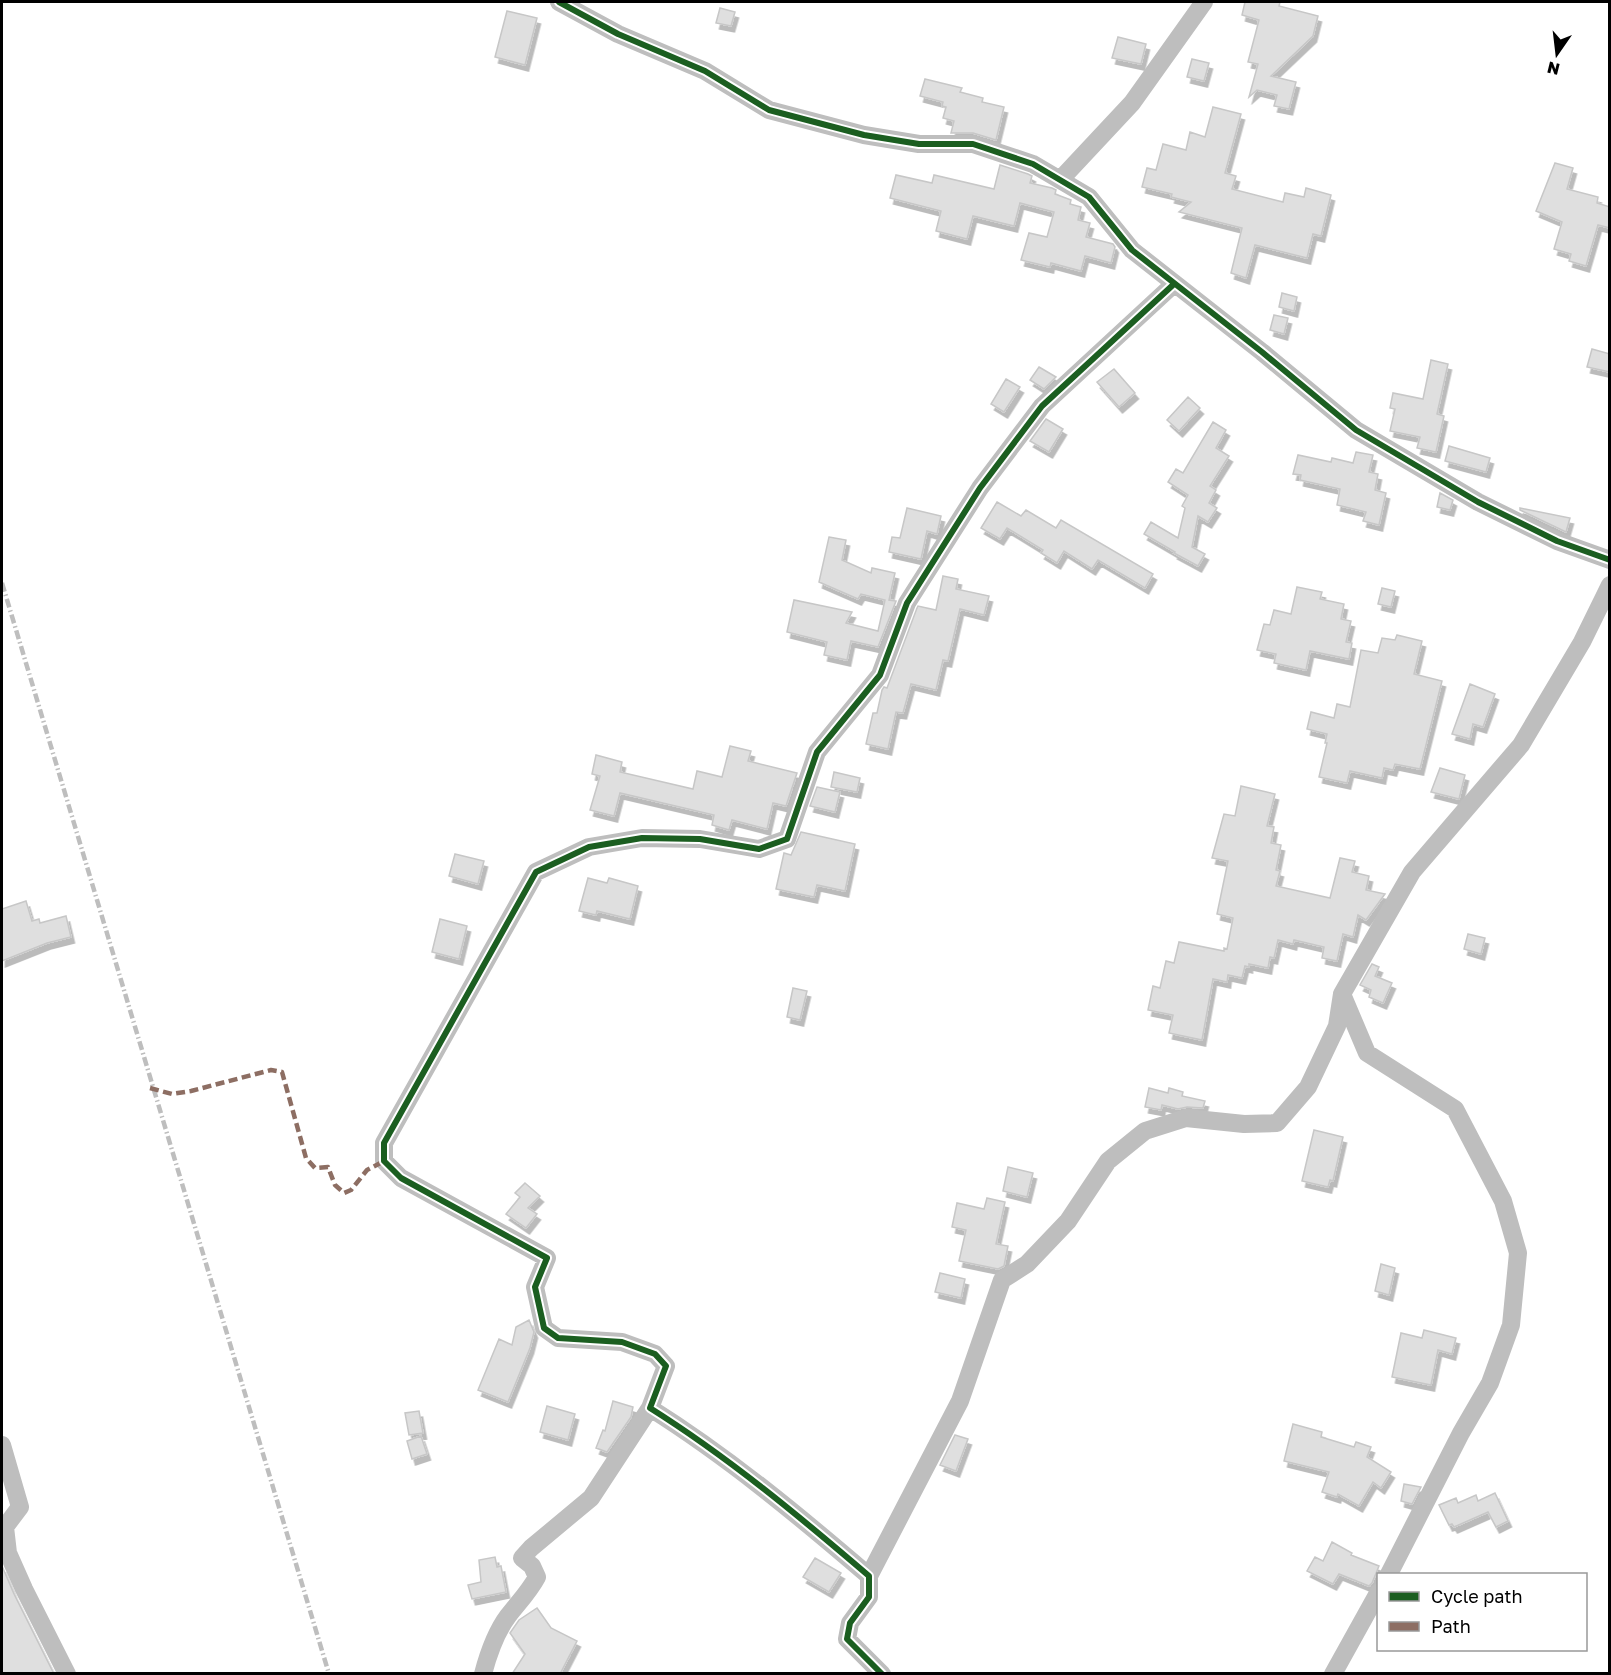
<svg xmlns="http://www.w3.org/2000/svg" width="1611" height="1675" font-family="'Golos Text',sans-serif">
  <defs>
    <filter id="shadow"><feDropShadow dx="3.5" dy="6" stdDeviation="0" flood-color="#0004"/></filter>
  </defs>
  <rect width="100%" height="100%" fill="#fff"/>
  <path fill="#dfdfdf" stroke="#c7c7c7" stroke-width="1.5" filter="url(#shadow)" d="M1245,2H1280L1279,6L1318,16L1313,36L1271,76L1296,82L1289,109L1274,106L1277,95L1257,90L1249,97L1258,64L1248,62L1259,20L1242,15Z
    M720,8L735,12L731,26L716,23Z
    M507,11L537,18L525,65L495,57Z
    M1118,37L1146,44L1141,64L1112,58Z
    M1192,59L1209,63L1204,81L1187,77Z
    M925,79L962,88L960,92L983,98L982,102L1004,107L996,140L973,133H951L954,121L943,118L946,107L942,106L943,102L920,96Z
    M1213,107L1241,114L1225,173L1236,176L1232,189L1283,202L1285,193L1304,197L1306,188L1331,195L1321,236L1313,234L1307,258L1255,245L1246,278L1231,273L1242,228L1179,212L1191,202L1171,197L1172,194L1142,187L1147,168L1156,170L1163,144L1186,150L1190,132L1205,137Z
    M1555,163L1573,168L1567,189L1598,197L1597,203L1610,207V228L1598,225L1586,266L1569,261L1571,254L1554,249L1562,222L1536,211Z
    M1000,165L1028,174L1032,176L1030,183L1052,188L1056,190L1055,194L1071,200L1070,204L1081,207L1078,220L1090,223L1086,237L1113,244L1115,247L1111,263L1085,256L1081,271L1051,263L1050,267L1021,260L1029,233L1047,237L1054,212L1020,203L1014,226L973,216L967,239L936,231L941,211L890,198L896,175L932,183L934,175L994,189Z
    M1282,293L1297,297L1294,311L1279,307Z
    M1274,315L1288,318L1284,334L1270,330Z
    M1592,349L1610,354V372L1587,367Z
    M1431,360L1448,364L1437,414L1444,416L1436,452L1417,448L1420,437L1390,431L1395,409L1390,408L1393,393L1423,399Z
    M1039,367L1056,377L1044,389L1030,380Z
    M1114,369L1135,393L1119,407L1097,382Z
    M1006,379L1020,387L1004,412L991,404Z
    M1188,397L1200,408L1179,431L1167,420Z
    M1046,419L1063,429L1049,452L1030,441Z
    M1213,422L1226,430L1216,448L1229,456L1210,486L1216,490L1209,503L1217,508L1208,522L1198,516L1192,547L1205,554L1198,566L1174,553L1175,552L1144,534L1151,522L1178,538L1185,508L1182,506L1188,495L1168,482L1176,469L1183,473Z
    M1449,446L1490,458L1486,472L1445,461Z
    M1356,452L1373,455L1369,472L1378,474L1375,490L1386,493L1379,525L1363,521L1366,512L1337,505L1340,489L1300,480L1301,475L1293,474L1298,455L1331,462L1332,458L1353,463Z
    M1440,493L1453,500L1450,510L1437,507Z
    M997,502L1021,516L1026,510L1056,528L1061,520L1153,574L1145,588L1098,560L1092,569L1064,551L1057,563L1041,553L1043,550L1007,528L1000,539L981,528Z
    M907,508L941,516L937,534L927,531L921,559L889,552L892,537L900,538Z
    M1520,508L1570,518L1566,532L1520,510Z
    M829,537L846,540L842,560L871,573L872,568L895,573L889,600L896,601L878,647L851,641L847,660L824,655L827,642L787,632L794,600L852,612L846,623L878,631L885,600L861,594L858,599L819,582Z
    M943,576L958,579L956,589L989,596L984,615L960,609L948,661L943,660L936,690L911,684L903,713L896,712L888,749L866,744L873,713H877L882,690L884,687L887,688L917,608L918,606L936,610Z
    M1297,587L1322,592L1320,599L1344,604L1341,619L1351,621L1346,642L1352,643L1349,659L1310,651L1306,670L1274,663L1276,654L1257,650L1264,624L1270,625L1274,610L1291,614Z
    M1382,588L1395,591L1391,607L1378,604Z
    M1397,635L1422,641L1414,674L1442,681L1420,769L1395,764L1393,770L1384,768L1382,778L1350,771L1347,783L1319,777L1327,743H1325L1327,734L1307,729L1311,712L1334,718L1337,704L1350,707L1361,650L1378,653L1382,638L1395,640Z
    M1470,684L1495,694L1483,727L1473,724L1470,739L1452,734Z
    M730,746L751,751L748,761L797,773L786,806L773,803L767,829L732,820L729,830L712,825L714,815L620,793L614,816L590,810L600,776L592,774L596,755L622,762L620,772L693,789L697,771L722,777Z
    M1440,768L1465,775L1459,799L1431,792Z
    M834,772L860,778L857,792L831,787Z
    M1241,786L1275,794L1267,826L1274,827L1271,843L1281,845L1276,870L1280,871L1276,886L1330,898L1340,858L1355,861L1352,872L1369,876L1366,890L1385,894L1366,920L1358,915L1353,937L1343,934L1337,961L1322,958L1324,947L1294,940L1293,944L1278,940L1274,958L1270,957L1268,968L1249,964V967L1245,966L1242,978L1228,975L1227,982L1213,979L1202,1040L1169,1033L1173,1015L1148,1010L1153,986L1160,988L1166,961L1174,963L1179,942L1224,951V948L1227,949L1233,918L1217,914L1228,861L1212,858L1224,814L1235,816Z
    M817,787L840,792L835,812L810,806Z
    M801,832L855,844L845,891L817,885L814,897L776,889L784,853L791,855Z
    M455,854L484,861L478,884L449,876Z
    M588,878L607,883L609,878L638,886L630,919L597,911L596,915L579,911Z
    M26,901L32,921L39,919L40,923L66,916L71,937L47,943L2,961V909Z
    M440,919L467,926L459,959L432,952Z
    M1468,934L1485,938L1481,954L1464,949Z
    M1372,964L1379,967L1375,976L1392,983L1383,1003L1369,997L1371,990L1360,985Z
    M793,988L807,991L800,1020L787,1017Z
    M1149,1088L1168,1093L1169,1088L1183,1092L1182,1096L1205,1101L1203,1108L1187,1107L1178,1109L1162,1105L1161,1110L1145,1107Z
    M1314,1130L1343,1137L1333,1181L1330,1180L1328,1187L1302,1181Z
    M1008,1167L1033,1173L1027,1197L1003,1191Z
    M525,1183L540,1196L528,1208L537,1214L526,1228L506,1214L520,1197L515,1193Z
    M987,1198L1005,1202L996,1244L1008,1246L1004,1266L998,1269L959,1261L966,1230L952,1227L957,1203L984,1209Z
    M1381,1264L1395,1268L1389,1295L1375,1291Z
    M940,1273L965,1279L961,1298L935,1292Z
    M529,1320L534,1332L530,1348L508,1402L478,1390L499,1339L512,1345L516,1327Z
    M1424,1330L1456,1338L1452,1354L1438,1350L1431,1385L1392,1377L1401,1333L1422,1338Z
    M613,1401L633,1407L631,1417L607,1452L596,1448L603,1430L605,1431Z
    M547,1406L575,1414L568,1440L540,1432Z
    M419,1411L423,1433L409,1435L405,1413Z
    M1293,1424L1322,1432L1321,1437L1354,1447L1356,1442L1371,1447L1367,1457L1391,1472L1381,1488L1373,1482L1359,1506L1338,1494L1337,1497L1322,1492L1329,1472L1284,1461Z
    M955,1435L968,1439L956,1471L940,1465Z
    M421,1436L427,1454L412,1459L407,1441Z
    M1404,1484L1421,1487L1412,1504L1401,1501Z
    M1495,1493L1508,1521L1496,1527L1488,1512L1454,1527L1452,1524L1449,1525L1439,1505L1456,1498L1458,1503L1476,1495L1478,1501Z
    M1332,1542L1352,1553L1351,1555L1379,1566L1372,1583L1369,1586L1339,1574L1333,1584L1307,1571L1315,1557L1323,1561Z
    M495,1557L497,1567L501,1566L506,1592L472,1599L468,1585L481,1582L479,1560Z
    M815,1558L841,1573L829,1592L803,1577Z
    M2,1566L14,1594L54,1674H2Z
    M537,1608L551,1628L577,1641L560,1674H512L525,1654L510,1633L519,1620Z"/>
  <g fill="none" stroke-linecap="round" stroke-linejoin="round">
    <path stroke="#bebebe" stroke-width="18" d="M559,2L618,34L705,71L769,110L864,135L919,144H973L1033,164L1089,197L1132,250L1262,352L1356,430L1478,502L1557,541L1610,560
      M1060,180L1132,103L1204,2
      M2,1445L20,1507L5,1527L8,1553L24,1589L67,1674
      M1389,1574L1461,1433L1490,1383L1511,1325L1518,1253L1503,1201L1455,1109L1367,1053L1342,994L1412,872L1521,745L1582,642L1610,585
      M869,1576L960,1401L1002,1280L1027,1264L1068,1221L1108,1161L1145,1131L1186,1118L1244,1124L1277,1123L1308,1087L1337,1026L1342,994
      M483,1674C488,1655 496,1632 508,1616C518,1603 529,1592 537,1577L532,1566L522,1558L531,1548L591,1498L650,1408
      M882,1674L847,1639L850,1623L869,1597V1576C799,1516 728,1457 650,1408L666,1366L655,1354L622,1342L558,1338L544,1328L535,1287L547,1258L401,1178L384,1161V1143L536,872L589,847L642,838L700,839L759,849L787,839L817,752L880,675L907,603L980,488L1042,406L1174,284
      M1333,1674L1378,1593"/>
    <path stroke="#bebebe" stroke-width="4.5" stroke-dasharray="9 3 1.5 3" stroke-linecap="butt" d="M2,583L329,1674"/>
    <path stroke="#8d6e63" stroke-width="4.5" stroke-dasharray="9 4.5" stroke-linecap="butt" d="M150,1088L172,1094L191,1091L271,1070L282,1072L306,1158L315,1168L328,1167L335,1185L344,1193L351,1190L367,1170L384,1161"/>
    <defs>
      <path id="cycleway" d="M559,2L618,34L705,71L769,110L864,135L919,144H973L1033,164L1089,197L1132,250L1262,352L1356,430L1478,502L1557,541L1610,560
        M882,1674L847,1639L850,1623L869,1597V1576C799,1516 728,1457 650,1408L666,1366L655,1354L622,1342L558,1338L544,1328L535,1287L547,1258L401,1178L384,1161V1143L536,872L589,847L642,838L700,839L759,849L787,839L817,752L880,675L907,603L980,488L1042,406L1174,284"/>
    </defs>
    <use href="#cycleway" stroke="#fff" stroke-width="10"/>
    <use href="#cycleway" stroke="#1b5e20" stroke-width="6"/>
  </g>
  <rect width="1611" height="1675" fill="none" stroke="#000000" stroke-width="6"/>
  <rect x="1377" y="1573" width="210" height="78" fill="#ffffff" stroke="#999999" stroke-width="1.5"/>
  <rect x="1389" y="1592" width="30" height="9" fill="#1b5e20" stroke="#999999" stroke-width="1.5"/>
  <text x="1431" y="1603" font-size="18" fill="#000000">Cycle path</text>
  <rect x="1389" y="1622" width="30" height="9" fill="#8d6e63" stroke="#999999" stroke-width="1.5"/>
  <text x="1431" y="1633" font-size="18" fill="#000000">Path</text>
  <g transform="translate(1557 54) rotate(194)" stroke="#ffffff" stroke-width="4.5" paint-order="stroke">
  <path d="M0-4.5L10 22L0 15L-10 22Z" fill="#000000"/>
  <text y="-9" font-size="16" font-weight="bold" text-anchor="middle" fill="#000000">N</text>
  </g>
</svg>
